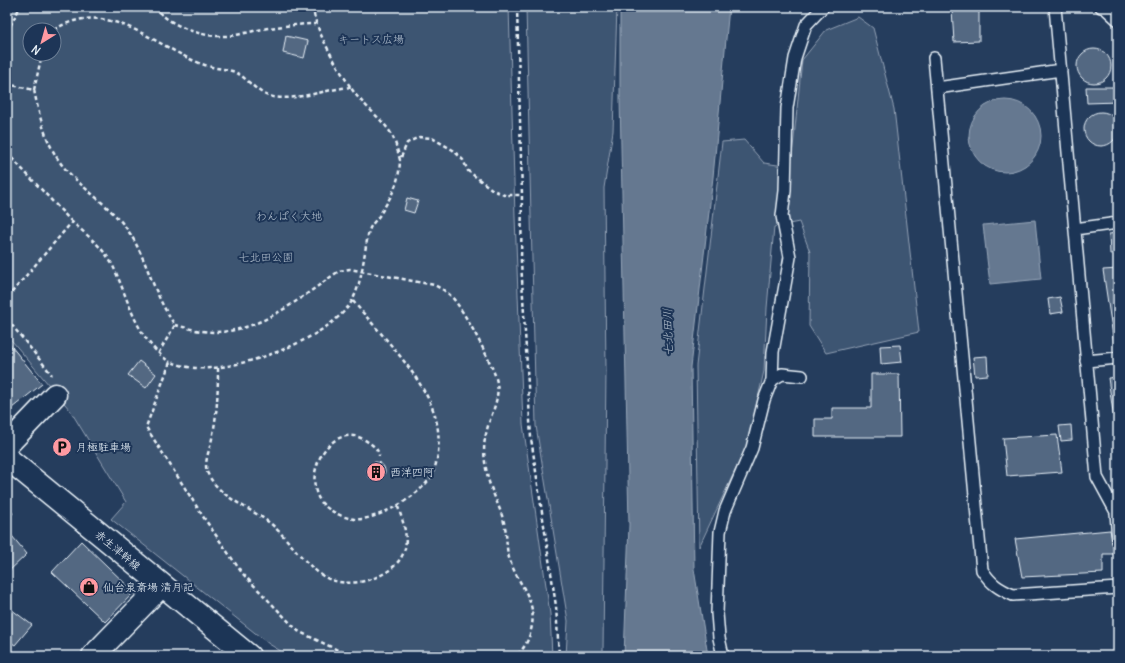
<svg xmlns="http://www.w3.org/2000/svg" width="1125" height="663" font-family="Delius,'Klee One',sans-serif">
  <rect width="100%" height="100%" fill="#253d5d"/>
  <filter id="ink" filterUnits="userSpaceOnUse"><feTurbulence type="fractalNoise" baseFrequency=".025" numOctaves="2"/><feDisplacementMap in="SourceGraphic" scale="8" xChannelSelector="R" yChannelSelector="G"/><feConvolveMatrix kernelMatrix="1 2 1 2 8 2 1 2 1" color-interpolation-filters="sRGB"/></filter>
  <g filter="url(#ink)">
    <path fill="#3e5472" stroke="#93a2b5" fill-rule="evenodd" d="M7,7H509L515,217L523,424L550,614L552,656H289L269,644L111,519L126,502L70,410L7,335ZM30,30H54V54H30Z
      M526,7H617L613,131L604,188L606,370L603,652L584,656H566L568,621L536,426Z
      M858,17L873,28L894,109L919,332L826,353L809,326L810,252L799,222L774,227L767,308L764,371L748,443L699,547L696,366L722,142L744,140L764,163L791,167L802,60L826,30Z"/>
    <path fill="#657890" stroke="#99a8ba" d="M620,7H729L713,177L691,367L694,569L708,656H624L629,525L620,99Z
      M969 136a36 36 0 1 1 72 0a36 36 0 1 1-72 0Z
      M1035,220L1041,279L990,284L983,225Z"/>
    <path fill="#536782" stroke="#e8f1f8" d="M979,7V41L954,42L952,9Z
      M286,36L308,41L304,58L283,53Z
      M1077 66a17 17 0 1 1 34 0a17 17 0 1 1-34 0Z
      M1086,87H1118V102L1087,103Z
      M1084 129a17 17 0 1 1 34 0a17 17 0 1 1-34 0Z
      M407,198L418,201L414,213L404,210Z
      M1118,233V253L1110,254L1109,234Z
      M1118,269V343H1114L1103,270Z
      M1060,297L1063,312L1050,314L1048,299Z
      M7,341L42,384L12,408L7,402Z
      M900,345L902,362L881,364L880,346Z
      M987,356L988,375L975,376L973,357Z
      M139,361L156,374L146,388L128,375Z
      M871,374H899L900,437H815V419H832V408H871Z
      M1118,377V446L1108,378Z
      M1071,425L1072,440L1061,441L1059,426Z
      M1057,435L1062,472L1007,476L1003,438Z
      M367 471a9 9 0 1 1 18 0a9 9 0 1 1-18 0Z
      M7,508L13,513L7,521Z
      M7,530L27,554L8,572L7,571Z
      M1110,530L1115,554H1103V573L1022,577L1015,539Z
      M81,541L134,592L105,622L52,572Z
      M7,606L32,625L15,645L7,640Z"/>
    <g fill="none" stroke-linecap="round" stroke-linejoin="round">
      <defs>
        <path id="service" d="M1055,7L1097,477L1116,512L1118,541
          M1101,7L1105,8L1118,20
          M934,58L982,570C991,584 999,589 1013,595L1118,588
          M937,88L1061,70
          M1075,229L1118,223
          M1086,361L1118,358
          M772,380L773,352L790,257L782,216L785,191L787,108L795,58L806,25L823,7
          M723,656L719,638L717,613L720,532L725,511L752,448L764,400L772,380L782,374L802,376"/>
        <path id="minor" d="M7,445L55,395
          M93,656L161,586"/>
        <path id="tertiary" d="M7,458L249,656"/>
      </defs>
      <use href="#service" stroke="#e8f1f8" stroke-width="14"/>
      <use href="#minor" stroke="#e8f1f8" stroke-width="25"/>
      <use href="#tertiary" stroke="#e8f1f8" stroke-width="25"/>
      <path stroke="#e8f1f8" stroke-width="2.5" stroke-dasharray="4 3" stroke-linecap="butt" d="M154,7C169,25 200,37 223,36C239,36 254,30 269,28C284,26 300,24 315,24
        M314,7C310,24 345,80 356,95C366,107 379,117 388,129C395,138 397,149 400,160L407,143L419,137L432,138L453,150L463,160L468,171L493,190L504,195H522
        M517,7L522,195L521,261L531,438L556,606L559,656
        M54,30C101,0 144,36 186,57C194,61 203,65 212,67C220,69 227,69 235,72C248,78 258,95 273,97C298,101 326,89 351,87
        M7,32L20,7
        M7,84L34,90C40,120 48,153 71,175C91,195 116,211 131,235C149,265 154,296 175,325L158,354
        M34,90L42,54
        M7,153L72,222
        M7,298L72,222C87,235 104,248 113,266C129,300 136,340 170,362
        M353,301C380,334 429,381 437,424C440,440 439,460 432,475C421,495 384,516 362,519C349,521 329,512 321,502C300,473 333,417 368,442C373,445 379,450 379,456
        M7,319L52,375
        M175,325C184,327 193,330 202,331C253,339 300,298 339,271L350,269L434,285C440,288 446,291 451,296C464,310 489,358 495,375C503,398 490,413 486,434C482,449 485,466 489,482C494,497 502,511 505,527C507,536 506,545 508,554C515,583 539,598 531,630C529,640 524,649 516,656
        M218,368C218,393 217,418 211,443C209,451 204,463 207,472C219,498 249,507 270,523C289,539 302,562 323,576C348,592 398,578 405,548C408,533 402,519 397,504
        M350,656L298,631L242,573L204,518L146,427L170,362C178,364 188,368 196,368C238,372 333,338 353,299C361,283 363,263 366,246C367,241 368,233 370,228C372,224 376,220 379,216C392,195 399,185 400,160"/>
      <use href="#service" stroke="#1d3557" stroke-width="11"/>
      <use href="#minor" stroke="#1d3557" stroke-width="22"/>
      <use href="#tertiary" stroke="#1d3557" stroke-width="22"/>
    </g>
  </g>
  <defs>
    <symbol id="parking-disc" viewBox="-11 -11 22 22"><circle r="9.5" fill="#ff9aa2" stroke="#1d3557"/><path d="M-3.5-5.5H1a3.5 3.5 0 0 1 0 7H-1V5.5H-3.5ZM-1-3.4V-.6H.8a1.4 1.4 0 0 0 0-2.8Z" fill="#111"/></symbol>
    <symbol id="building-disc" viewBox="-11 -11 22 22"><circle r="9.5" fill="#ff9aa2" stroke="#1d3557"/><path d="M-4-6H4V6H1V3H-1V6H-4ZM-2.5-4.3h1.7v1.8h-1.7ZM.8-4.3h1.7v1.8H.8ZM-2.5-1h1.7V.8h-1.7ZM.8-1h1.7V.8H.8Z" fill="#111"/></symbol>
    <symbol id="shop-disc" viewBox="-11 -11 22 22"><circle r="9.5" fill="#ff9aa2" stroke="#1d3557"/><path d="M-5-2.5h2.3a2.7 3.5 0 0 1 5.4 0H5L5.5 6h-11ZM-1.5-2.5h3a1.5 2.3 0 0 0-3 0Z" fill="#111"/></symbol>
  </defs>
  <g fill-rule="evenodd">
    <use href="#parking-disc" x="51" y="436" width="22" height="22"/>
    <use href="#building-disc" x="365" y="461" width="22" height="22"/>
    <use href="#shop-disc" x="78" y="576" width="22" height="22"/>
  </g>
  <g text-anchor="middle" stroke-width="4" stroke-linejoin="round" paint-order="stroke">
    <g font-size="11" fill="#b5c2d0" stroke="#1d3557">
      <text x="371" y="43">キートス広場</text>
      <text x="289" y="220">わんぱく大地</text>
      <text x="266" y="261">七北田公園</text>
    </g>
    <g font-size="11" fill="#e8f1f8" stroke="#1d3557" text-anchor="start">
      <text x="76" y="451">月極駐車場</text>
      <text x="390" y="476">西洋四阿</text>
      <text x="103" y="591">仙台泉斎場 清月記</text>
    </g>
    <g font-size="11" fill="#e8f1f8" stroke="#1d3557">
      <text transform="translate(118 550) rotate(40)" y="4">赤生津幹線</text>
    </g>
    <g font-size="12" font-style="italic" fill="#b4c1ce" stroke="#1d3557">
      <text transform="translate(668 332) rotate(-91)" y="4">七北田川</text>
    </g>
  </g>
  <rect width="1125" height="663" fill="none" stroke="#1d3557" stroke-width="24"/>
  <rect x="12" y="12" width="1101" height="639" fill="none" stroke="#e8f1f8" stroke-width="1.5" filter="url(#ink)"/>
  <g transform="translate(42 42) rotate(217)"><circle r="19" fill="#1d3557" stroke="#6e8097"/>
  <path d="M0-3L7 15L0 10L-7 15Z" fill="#ff9aa2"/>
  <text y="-6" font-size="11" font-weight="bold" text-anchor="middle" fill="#e8f1f8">N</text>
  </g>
</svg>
